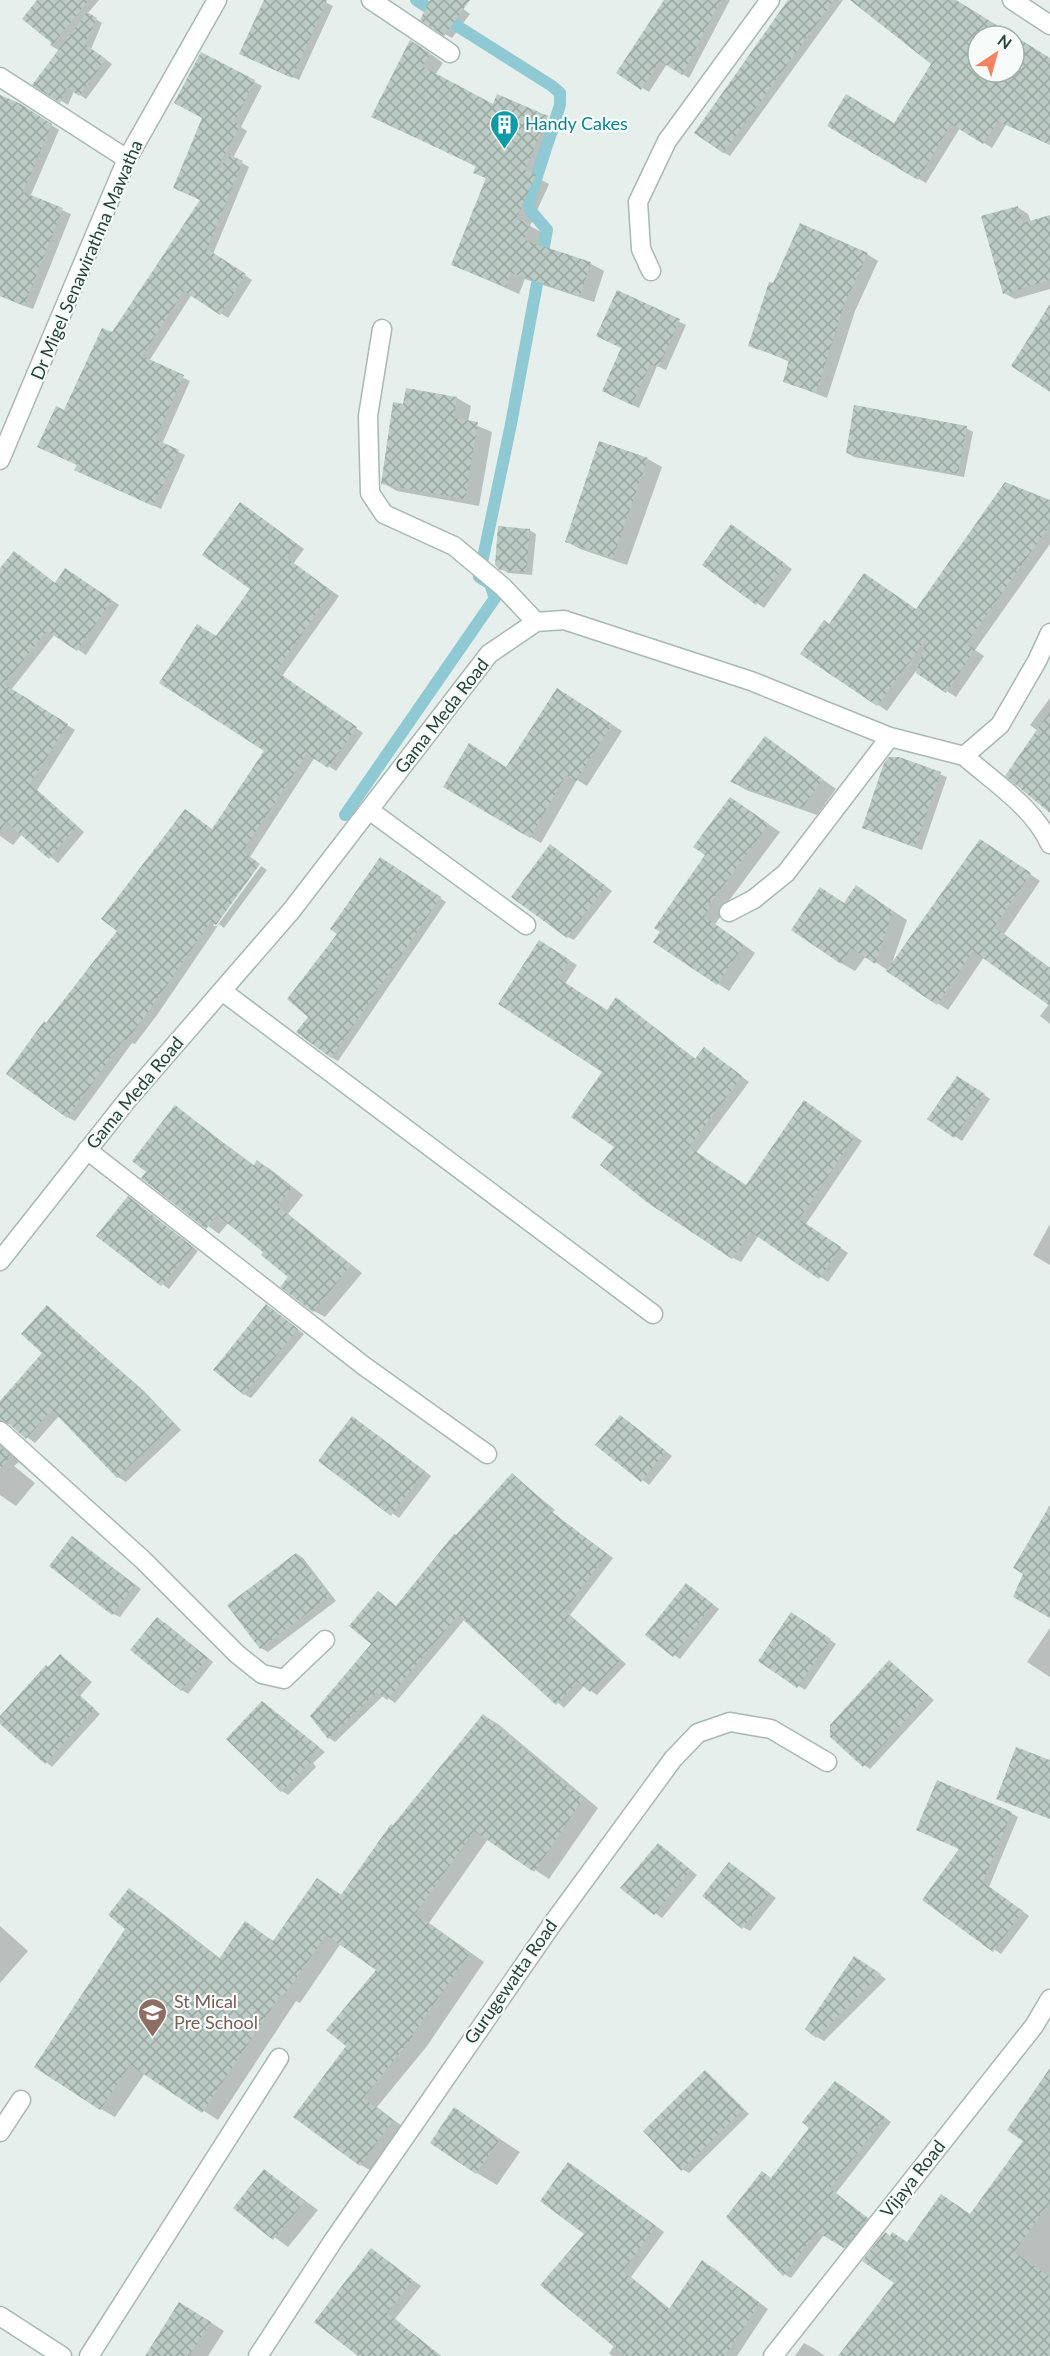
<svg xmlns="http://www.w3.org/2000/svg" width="1050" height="2356" font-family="Lato,sans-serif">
  <defs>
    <pattern id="building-cross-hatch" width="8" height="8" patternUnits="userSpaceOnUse" patternTransform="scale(1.5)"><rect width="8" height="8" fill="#bbcac4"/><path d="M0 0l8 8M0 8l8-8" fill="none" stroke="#98a6a0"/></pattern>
  </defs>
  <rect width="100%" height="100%" fill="#e6efeb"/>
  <path fill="#0003" d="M39,0H99L87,14L102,23L91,49L112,64L86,99L74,91L68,105L35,84L60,51L50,45L52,41Z
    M266,0H321L333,6L299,80L248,57Z
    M432,0H451L470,14L452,38L445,34Z
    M665,0H730L689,78L667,64L649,92L618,73Z
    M790,0H843L730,156L723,152Z
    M852,0H948L1012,36H978V72H1014V37L1050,77V144L1006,125L992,148L960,128L926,183L829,125H895L933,64Z
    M424,49L443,63L435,75L494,106L497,96L561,125L538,178L549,184L530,226L543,233L538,246L591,264L604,271L594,302L525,279L519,294L453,265L487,179L475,172L477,167L373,116Z
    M201,54L262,86L241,127L247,131L233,158L249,167L213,254L252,280L228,318L192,294L149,361L190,381L162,444L185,455L161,509L84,474L78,465L65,412L201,200L204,118Z
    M0,97L27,109L59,130L30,197L71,214L33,309L0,296Z
    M1017,207L1028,214L1031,222L1050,217V289L1015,299L1004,293Z
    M867,254L878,261L855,311L827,398L784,381L790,362L750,345L774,285Z
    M617,292L686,325L666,370L657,366L639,408L610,395L623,348Z
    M457,398L471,406L468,422L492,432L479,506L397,491L383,483L404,406Z
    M966,428L973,432L964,477L854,457L847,453Z
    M648,459L662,467L627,565L580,549L566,541Z
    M1050,502V544L975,650L984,656L956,697L916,671L887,711L802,653L830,625L916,610Z
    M248,508L304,549L293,564L339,596L282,676L363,733L336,771L315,757L250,857L259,864L213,926H217L261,866L267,870L224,928L219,924L157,1015L135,1044L132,1043L75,1121L67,1117L47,1025L213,830L266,751L217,637L252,588Z
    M529,530L536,534L532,575L508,573L501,568Z
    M738,530L792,569L764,608L704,565Z
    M14,552L56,584L73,574L119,605L86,655L55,634L11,690L75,730L37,790L84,832L58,863L22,834L13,845L0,836V569Z
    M568,696L622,731L587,786L577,780L541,843L445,786L507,768Z
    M1050,698V811L1007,775L1038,731L1030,725Z
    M765,738L836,789L817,815L746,790L733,782Z
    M899,758L947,777L922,850L863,828Z
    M742,806L780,832L719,914L721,916L715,924L755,953L729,991L655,942Z
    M991,847L1040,881L1004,934L1050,968V1024L1040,1016L1049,1004L984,957L948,1010L866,956L855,971L841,963L845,904L856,887L907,920L892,963Z
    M557,850L612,891L574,940L568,937Z
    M387,862L446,902L338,1061L331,1057L310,1016Z
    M540,942L577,965L565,984L608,1012L616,999L697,1060L712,1054L749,1082L696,1153L747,1187L812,1107L862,1141L806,1224L848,1253L828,1282L759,1235L741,1262L733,1258L616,1147L605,1072Z
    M964,1081L990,1099L962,1141L929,1119Z
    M175,1107L255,1166L258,1162L270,1169L303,1195L288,1214L362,1273L325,1317L314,1311L290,1276L265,1252L229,1222L219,1234L144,1178Z
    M135,1202L198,1251L169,1289L98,1236Z
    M1050,1224V1265L1033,1255Z
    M48,1307L144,1391L181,1430L126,1482L118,1477L59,1416L35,1443L10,1424L5,1425L0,1430V1404L44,1353Z
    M273,1310L304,1334L251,1398L244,1394Z
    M627,1421L672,1456L649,1485L597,1445Z
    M359,1422L431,1476L399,1518L321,1461Z
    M0,1444L19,1462L14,1466L35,1483L16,1506L0,1495Z
    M512,1475L555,1510L552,1513L613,1558L570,1615L626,1664L597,1695L584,1686L564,1708L465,1619L395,1703L384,1695L335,1742L329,1738L373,1644L378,1593L397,1607Z
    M79,1542L141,1589L120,1617L113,1614Z
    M297,1554L303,1558L336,1601L268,1652L261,1648L229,1605Z
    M693,1589L719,1609L680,1659L674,1655Z
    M798,1618L836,1644L805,1690L760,1660Z
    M164,1622L213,1662L188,1694L182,1690Z
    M1050,1628V1677L1027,1662Z
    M61,1656L92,1682L80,1696L100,1714L52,1767L0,1722V1718Z
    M889,1662L934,1700L870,1769L864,1765Z
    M269,1707L325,1752L313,1763L316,1767L288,1795L282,1791Z
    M483,1715L498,1724L598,1808L549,1879L488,1839L429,1923L484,1962L427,2046L377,2107L407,2130L375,2173L361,2165L348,2046L378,1970L341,1943L300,2003L296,2001L218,2120L145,2073L115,2117L101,2109L127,1928L129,1890L144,1899L221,1959L245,1923L274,1942L318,1880L343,1896L393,1827Z
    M1011,1813L1018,1817L989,1887L1029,1916L1001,1954L924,1900Z
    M665,1849L697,1875L662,1918L623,1888Z
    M730,1864L776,1898L750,1931L743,1927Z
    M0,1926L28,1951L0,1983Z
    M861,1962L886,1979L824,2041L817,2037Z
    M705,2072L749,2114L689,2173L682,2169Z
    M1050,2081V2356H840L896,2282L908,2243L971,2215L1025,2141Z
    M842,2086L891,2122L836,2193L873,2223L851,2251L824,2235L791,2278L784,2274L772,2179Z
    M454,2109L520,2152L497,2185L477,2173Z
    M569,2163L664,2232L631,2277L671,2310L712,2267L768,2309L737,2356H612L609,2353L615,2345Z
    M264,2171L318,2210L288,2247L235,2208Z
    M371,2250L421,2286L395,2319L441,2356H361Z
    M194,2312L224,2331L208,2356H147Z
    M804,2343L815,2349L825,2356H795Z"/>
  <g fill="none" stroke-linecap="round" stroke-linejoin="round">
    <path stroke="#8ec9d4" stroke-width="12" d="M345,815L495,598L490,584L479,577L511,424L547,230L530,210L529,201L560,105V93L552,86L416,0"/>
  </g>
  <path fill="url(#building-cross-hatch)" fill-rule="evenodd" d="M37,0H89L53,44L22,19Z
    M264,0H327L292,78L239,54Z
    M430,0H470L444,36L420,20Z
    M664,0H721L682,75L660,61L641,90L616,73Z
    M788,0H834L723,153L694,133Z
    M850,0H956L1050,58V145L998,121L983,144L951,124L918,180L827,126L846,94L894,123L931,64ZM978,36H1014V72H978Z
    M87,12L97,18L85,44L106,59L79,96L67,87L60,103L32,85Z
    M410,40L431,54L422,66L493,104L497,94L548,116L525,170L536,175L516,219L530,224L524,240L591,262L580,296L511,273L506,287L451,265L486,178L473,173L476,166L371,117Z
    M201,52L255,80L234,122L240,125L215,173L230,155L243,161L207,249L246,274L220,315L184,291L142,356L184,375L155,439L179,450L153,506L74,470L77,465L37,447L56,406L64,410L102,328L112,332L200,200L173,188L202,118L174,103Z
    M0,95L19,103L52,124L23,192L63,208L24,306L0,296Z
    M1018,206L1023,223L1050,215V280L1003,294L981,216Z
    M800,223L868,253L844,305L816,393L783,382L789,360L748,346L769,282L773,283Z
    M617,290L680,319L659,367L650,364L632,405L602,391L621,348L596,336Z
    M1050,304V392L1011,366Z
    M406,388L457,397L454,418L478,422L465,499L381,484L393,402L403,404Z
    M854,405L967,426L958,474L846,453Z
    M599,441L648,458L613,558L565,542Z
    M1005,482L1050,500V525L966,644L975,649L946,693L916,673L927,638L877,706L800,654L824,620L829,624L864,573L916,609Z
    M240,502L297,544L287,558L332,591L276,671L357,727L328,768L307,754L243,851L260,864L216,925L211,921L149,1011L126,1041L124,1039L67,1118L6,1074L44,1021L46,1023L117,931L101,919L185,809L212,829L264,751L159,683L197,624L216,636L250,589L202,555Z
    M731,524L786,564L756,605L702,565Z
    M498,526L530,529L526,572L500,570L495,565Z
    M14,551L55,583L65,568L112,600L77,651L47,631L4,684L68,724L30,784L77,826L49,859L6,822L0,831V568Z
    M557,688L612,724L576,781L566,775L530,838L443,787L469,743L506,767Z
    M1050,711V813L1005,776Z
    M765,736L823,779L802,808L730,782Z
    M889,757H899L941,772L915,847L862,828L884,763Z
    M730,797L769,824L708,906L710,908L704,916L744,945L717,985L653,942L660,932L654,928L705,855L693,847Z
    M980,839L1031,873L994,927L1050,968V1006L973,951L937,1005L886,971Z
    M550,844L606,886L567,938L511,897Z
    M380,857L441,897L331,1058L296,1032L308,1017L287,999L337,934L330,929Z
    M856,885L893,911L875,964L851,948L841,964L791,930L820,887L844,903Z
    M539,940L570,960L558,978L607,1010L616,997L695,1059L704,1047L742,1076L689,1147L746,1185L804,1100L855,1136L799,1219L841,1247L819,1279L751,1232L732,1259L648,1203L600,1165L614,1147L571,1117L602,1072L498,1004Z
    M957,1076L985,1094L954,1138L927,1119Z
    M175,1105L253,1166L257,1160L292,1188L277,1206L351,1265L313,1312L280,1287L288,1277L261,1255L263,1252L217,1215L206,1229L141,1178L146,1172L132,1161Z
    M128,1196L193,1247L161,1286L96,1236Z
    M266,1304L298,1329L244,1395L213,1370Z
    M47,1305L136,1385L174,1424L117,1478L52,1410L26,1439L8,1423L0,1420V1401L42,1353L21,1334Z
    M620,1415L666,1451L641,1482L595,1445Z
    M352,1416L425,1471L391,1516L318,1461Z
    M0,1446L11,1456L0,1469Z
    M512,1473L549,1506L547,1508L607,1554L564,1611L620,1660L590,1692L578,1682L556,1705L458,1615L387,1700L377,1692L328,1739L310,1716L371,1644L349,1626L378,1591L396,1606L454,1534L456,1535Z
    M1050,1505V1618L1013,1597L1023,1574L1013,1568Z
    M72,1536L135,1585L112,1615L49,1566Z
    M296,1553L330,1596L260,1649L227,1605Z
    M686,1583L713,1604L673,1657L645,1635Z
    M791,1612L831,1639L797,1688L758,1661Z
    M157,1617L208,1658L181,1691L130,1650Z
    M60,1654L87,1678L75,1691L95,1709L45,1764L0,1724V1716L46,1665L48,1667Z
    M889,1660L928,1695L863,1767L830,1737V1725Z
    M262,1701L319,1747L307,1759L311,1762L281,1792L226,1739Z
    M483,1714L583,1799L534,1872L474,1831L415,1914L470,1953L412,2035L413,2037L363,2098L393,2120L360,2166L293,2117L346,2046L326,2030L376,1970L326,1935L284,1996L281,1994L202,2113L130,2065L100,2110L34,2067L125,1929L108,1915L129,1888L219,1959L245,1921L273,1941L317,1878L341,1895L391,1824L393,1825Z
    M1016,1747L1050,1760V1819L996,1799Z
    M937,1780L1012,1812L983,1882L1023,1911L993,1952L922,1900L959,1849L916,1830Z
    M658,1843L691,1870L654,1915L620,1888Z
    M729,1862L770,1893L742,1929L702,1896Z
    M854,1956L881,1974L816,2038L805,2029Z
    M1050,2068V2202L1014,2252L1050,2277V2356H838L894,2283L862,2261L885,2232L890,2236L892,2232L907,2242L941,2194L970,2214L1023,2141L1007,2130Z
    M705,2070L744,2109L681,2171L643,2131Z
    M835,2081L885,2117L830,2189L868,2218L844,2248L817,2232L783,2276L726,2217L762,2171L771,2178L809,2128L802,2122Z
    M454,2107L500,2139L476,2174L430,2143Z
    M568,2162L656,2226L623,2271L669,2309L702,2260L760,2303L725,2356H625L540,2285L584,2234L540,2201Z
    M264,2169L305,2201L273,2240L233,2208Z
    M371,2248L413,2280L387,2313L441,2356H358L314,2322Z
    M179,2302L211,2322L189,2356H145Z"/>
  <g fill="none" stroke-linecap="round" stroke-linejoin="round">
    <defs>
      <path id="minor" d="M371,0L450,53
        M1012,0L1050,25
        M0,77L127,159
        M651,271L641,249L638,202L667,141L770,0
        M382,329L368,416L370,493L384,514L454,546L503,587L536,622
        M0,460L127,159L217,0
        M964,756C994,782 1034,808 1050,844
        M369,810L526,925
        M729,912L754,899L786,873L890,737
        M222,991L653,1314
        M87,1150L364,1366L487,1454
        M0,1261L128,1099L291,911L489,654L536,622L564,620L751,681L890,737L964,756L1000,725L1037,661L1050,633
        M0,1431L143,1560L237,1654L262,1674L284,1679L325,1640
        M0,2132L21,2100
        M0,2316L62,2356
        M89,2356L279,2058
        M258,2356L333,2241L553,1923L673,1759L698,1733L730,1722L771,1729L827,1762
        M773,2356L1034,2026L1050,1999"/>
    </defs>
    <use href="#minor" stroke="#a8b8b2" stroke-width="21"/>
    <use href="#minor" stroke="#fff" stroke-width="18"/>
  </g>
  <defs>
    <symbol id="building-pin" viewBox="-11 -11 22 30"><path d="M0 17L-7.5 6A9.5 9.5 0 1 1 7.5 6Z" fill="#0f9aa8" stroke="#f7fbf9"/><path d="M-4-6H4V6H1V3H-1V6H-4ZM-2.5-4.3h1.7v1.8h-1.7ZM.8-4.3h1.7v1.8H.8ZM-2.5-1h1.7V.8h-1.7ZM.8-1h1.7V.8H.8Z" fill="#fff"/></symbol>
    <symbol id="school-pin" viewBox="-11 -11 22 30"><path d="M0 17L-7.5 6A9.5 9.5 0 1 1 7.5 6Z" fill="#8d6e63" stroke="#f7fbf9"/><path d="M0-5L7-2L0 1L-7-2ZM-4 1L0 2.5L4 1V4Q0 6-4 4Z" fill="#fff"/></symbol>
  </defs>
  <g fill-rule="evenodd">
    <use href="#building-pin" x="488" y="108" width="33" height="45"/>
    <use href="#school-pin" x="136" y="1996" width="33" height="45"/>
  </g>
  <g text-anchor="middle" stroke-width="4.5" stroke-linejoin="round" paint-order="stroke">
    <g font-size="18" fill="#0d838f" stroke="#f7fbf9" text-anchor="start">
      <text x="525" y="130">Handy Cakes</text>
    </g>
    <g font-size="18" fill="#24423a" stroke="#f7fbf9">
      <text transform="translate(87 260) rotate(-67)" y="6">Dr Migel Senawirathna Mawatha</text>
      <text transform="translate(442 716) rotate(-52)" y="6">Gama Meda Road</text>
      <text transform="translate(135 1093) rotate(-50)" y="6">Gama Meda Road</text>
      <text transform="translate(511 1982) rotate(-55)" y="6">Gurugewatta Road</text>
      <text transform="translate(913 2179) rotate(-52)" y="6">Vijaya Road</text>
    </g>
    <g font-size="18" fill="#785e54" stroke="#f7fbf9" text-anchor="start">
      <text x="174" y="2008">St Mical<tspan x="174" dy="21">Pre School</tspan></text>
    </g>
  </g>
  <g transform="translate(996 54) rotate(36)"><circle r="28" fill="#f7fbf9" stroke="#a3b1ad" stroke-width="1.5"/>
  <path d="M0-4.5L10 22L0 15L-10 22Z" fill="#f4845f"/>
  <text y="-9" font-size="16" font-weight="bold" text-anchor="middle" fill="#24423a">N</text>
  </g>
</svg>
